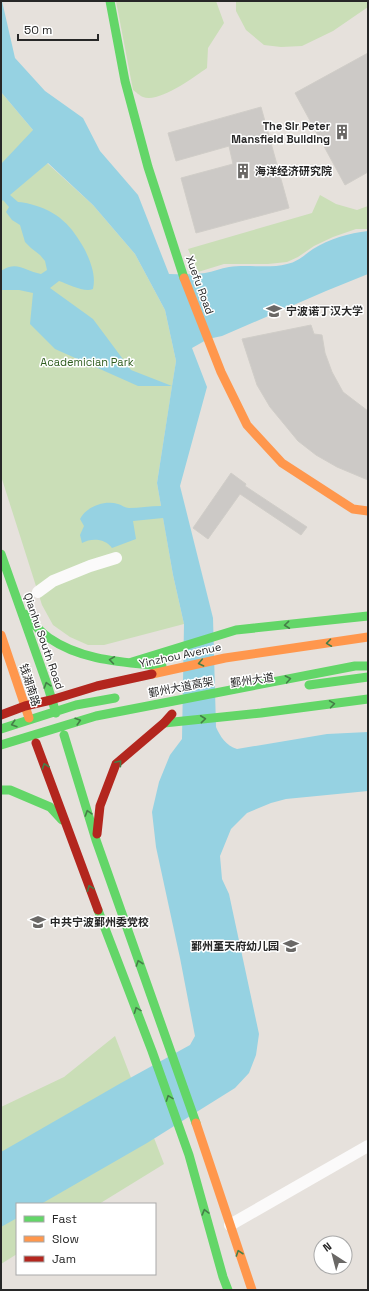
<svg xmlns="http://www.w3.org/2000/svg" width="369" height="1291" font-family="'Space Grotesk','Noto Sans SC',sans-serif">
  <rect width="100%" height="100%" fill="#e6e1dc"/>
  <path fill="#cadeb7" d="M116,1H216L224,23L208,48L207,68C194,77 160,103 143,97C140,96 136,92 133,90Z
    M236,1H368V7L333,31L302,46L281,47L264,45L246,30L236,11Z
    M1,92L33,130L47,163L93,205L135,254L165,310L176,361L157,483L173,575L184,624L104,645H88L70,637L53,625L42,605L1,476Z
    M320,195L336,204L357,210L368,206V229H356L333,237L314,246L298,257L287,262L268,264H224L198,272L188,249L312,213Z
    M115,1036L164,1164L99,1204H17V1254L1,1264V1107L64,1077Z"/>
  <path fill="#96d2e2" fill-rule="evenodd" d="M1,1H2L15,58L45,91L83,118L100,151L138,195L169,274C181,274 194,275 205,273C213,272 221,268 229,267C248,264 268,269 287,264C298,262 304,255 313,249C329,239 349,233 368,231V274L326,291L222,336L208,339L192,348L207,387L180,486L213,618L216,727C220,736 226,746 237,749L327,734L368,732V791L286,799L271,803L247,813L231,829L220,856L222,879L229,894L259,1034L256,1055L249,1073L235,1088L147,1143L41,1204H17V1218L1,1227V1152L121,1083L190,1045L195,1036L180,958L156,847L152,812L159,782L170,755L182,739L184,624L173,575L163,518L133,521L136,539L112,548C105,538 91,538 82,543L80,535L84,526L80,519C86,507 104,500 118,504C122,505 125,508 129,508C139,508 150,506 161,506L157,483L172,386H138L55,349L30,324L33,293L19,290H1V271C17,260 25,271 41,274L47,270L45,261L40,255L31,248L25,242L20,225L12,220L6,212L9,207L3,200L1,202V164L33,130L1,92ZM48,163L93,205L135,254L165,310L176,361L172,386L131,370L93,319L50,288L59,281C68,284 85,293 93,289C96,275 91,263 85,250C72,226 58,211 30,204C26,203 23,202 18,202L10,195Z"/>
  <path fill="#ccc9c6" stroke="#d0cdc8" d="M368,53V172L345,185L295,93Z
    M261,107L289,208L196,233L181,178L233,164L229,146L176,161L168,133Z
    M311,325L314,334L322,335L325,353L332,372L343,392L368,411V480L337,467L316,455L298,441L270,407L257,385L242,339Z
    M231,473L246,484L245,486L307,527L301,535L240,494L208,539L193,528Z"/>
  <g fill="none" stroke-linecap="round" stroke-linejoin="round">
    <path stroke="#fbfafa" stroke-width="12" d="M38,592L53,581L90,566L116,558
      M230,1225L368,1146"/>
    <path stroke="#63d668" stroke-width="9" d="M110,1L125,81L148,167L184,278
      M1,554L47,684L56,713
      M25,614C32,622 40,632 49,638C82,661 124,662 162,666
      M132,662L236,630L368,616
      M309,685L368,677
      M164,723L261,713L368,699
      M1,729L76,705L115,698
      M64,735L96,840L196,1123
      M1,745L96,716L355,666H368
      M1,790H10L50,807L62,820
      M98,910L152,1051L189,1155L223,1277L228,1290"/>
    <path stroke="#ff974d" stroke-width="9" d="M184,278L221,372L247,425L282,463L353,509L368,511
      M1,635L29,718
      M152,674L225,658L368,637
      M196,1123L252,1290"/>
    <path stroke="#b3261e" stroke-width="9" d="M1,715L25,706L51,700L97,686L152,674
      M36,743L98,910
      M97,834L100,806L116,764L164,723L172,714"/>
  </g>
  <defs><path id="oneway-chevron" d="M-2-3.5L2.5 0L-2 3.5" fill="none" stroke-width="1.6" stroke-linecap="round" stroke-linejoin="round"/></defs>
  <g stroke="#457e48">
    <use href="#oneway-chevron" transform="translate(287 625) rotate(174)"/>
    <use href="#oneway-chevron" transform="translate(329 643) rotate(172)"/>
    <use href="#oneway-chevron" transform="translate(112 660) rotate(-172)"/>
    <use href="#oneway-chevron" transform="translate(201 663) rotate(168)"/>
    <use href="#oneway-chevron" transform="translate(288 679) rotate(-11)"/>
    <use href="#oneway-chevron" transform="translate(47 685) rotate(-107)"/>
    <use href="#oneway-chevron" transform="translate(332 704) rotate(-8)"/>
    <use href="#oneway-chevron" transform="translate(203 719) rotate(-6)"/>
    <use href="#oneway-chevron" transform="translate(78 721) rotate(-17)"/>
    <use href="#oneway-chevron" transform="translate(14 724) rotate(163)"/>
    <use href="#oneway-chevron" transform="translate(119 763) rotate(-50)"/>
    <use href="#oneway-chevron" transform="translate(45 766) rotate(-109)"/>
    <use href="#oneway-chevron" transform="translate(88 813) rotate(-107)"/>
    <use href="#oneway-chevron" transform="translate(90 888) rotate(-111)"/>
    <use href="#oneway-chevron" transform="translate(139 963) rotate(-109)"/>
    <use href="#oneway-chevron" transform="translate(137 1010) rotate(-111)"/>
    <use href="#oneway-chevron" transform="translate(169 1098) rotate(-110)"/>
    <use href="#oneway-chevron" transform="translate(205 1212) rotate(-105)"/>
    <use href="#oneway-chevron" transform="translate(239 1253) rotate(-109)"/>
  </g>
  <defs>
    <symbol id="building-bare" viewBox="-9 -9 18 18"><path d="M-4-6H4V6H1V3H-1V6H-4ZM-2.5-4.3h1.7v1.8h-1.7ZM.8-4.3h1.7v1.8H.8ZM-2.5-1h1.7V.8h-1.7ZM.8-1h1.7V.8H.8Z" fill="#6a6866" stroke="#fff" stroke-width="2.5" paint-order="stroke"/></symbol>
    <symbol id="university-bare" viewBox="-9 -9 18 18"><path d="M0-5L7-2L0 1L-7-2ZM-4 1L0 2.5L4 1V4Q0 6-4 4Z" fill="#6a6866" stroke="#fff" stroke-width="2.5" paint-order="stroke"/></symbol>
    <symbol id="school-bare" viewBox="-9 -9 18 18"><path d="M0-5L7-2L0 1L-7-2ZM-4 1L0 2.5L4 1V4Q0 6-4 4Z" fill="#6a6866" stroke="#fff" stroke-width="2.5" paint-order="stroke"/></symbol>
  </defs>
  <g fill-rule="evenodd">
    <use href="#building-bare" x="331" y="121" width="22" height="22"/>
    <use href="#building-bare" x="232" y="160" width="22" height="22"/>
    <use href="#university-bare" x="263" y="300" width="22" height="22"/>
    <use href="#university-bare" x="27" y="911" width="22" height="22"/>
    <use href="#school-bare" x="280" y="935" width="22" height="22"/>
  </g>
  <g text-anchor="middle" stroke-width="3" stroke-linejoin="round" paint-order="stroke">
    <g font-size="11" font-weight="bold" fill="#272727" stroke="#fff" text-anchor="start">
      <text x="330" y="130" text-anchor="end">The Sir Peter<tspan x="330" dy="13">Mansfield Building</tspan></text>
      <text x="255" y="175">海洋经济研究院</text>
      <text x="286" y="315">宁波诺丁汉大学</text>
      <text x="50" y="926">中共宁波鄞州委党校</text>
      <text x="279" y="950" text-anchor="end">鄞州堇天府幼儿园</text>
    </g>
    <g font-size="11" fill="#272727" stroke="#fff">
      <text transform="translate(200 285) rotate(70)" y="4">Xuefu Road</text>
      <text transform="translate(44 641) rotate(71)" y="4">Qianhu South Road</text>
      <text transform="translate(180 655) rotate(-12)" y="4">Yinzhou Avenue</text>
      <text transform="translate(252 680) rotate(-8)" y="4">鄞州大道</text>
      <text transform="translate(30 685) rotate(72)" y="4">钱湖南路</text>
      <text transform="translate(181 687) rotate(-11)" y="4">鄞州大道高架</text>
    </g>
    <g font-size="11" fill="#2e5c1e" stroke="#fff">
      <text x="87" y="366">Academician Park</text>
    </g>
  </g>
  <rect width="369" height="1291" fill="none" stroke="#272727" stroke-width="4"/>
  <rect x="16" y="1203" width="140" height="72" fill="#ffffff" stroke="#a9a9a9"/>
  <rect x="24" y="1216" width="20" height="6" fill="#63d668" stroke="#a9a9a9"/>
  <text x="52" y="1223" font-size="12" fill="#272727">Fast</text>
  <rect x="24" y="1236" width="20" height="6" fill="#ff974d" stroke="#a9a9a9"/>
  <text x="52" y="1243" font-size="12" fill="#272727">Slow</text>
  <rect x="24" y="1256" width="20" height="6" fill="#b3261e" stroke="#a9a9a9"/>
  <text x="52" y="1263" font-size="12" fill="#272727">Jam</text>
  <g transform="translate(333 1255) rotate(324)"><circle r="19" fill="#ffffff" stroke="#a9a9a9"/>
  <path d="M0-3L7 15L0 10L-7 15Z" fill="#6a6866"/>
  <text y="-6" font-size="11" font-weight="bold" text-anchor="middle" fill="#272727">N</text>
  </g>
  <path d="M18 34v6h80v-6" fill="none" stroke="#272727" stroke-width="2"/>
  <text x="24" y="34" font-size="12" fill="#272727" stroke="#ffffff" stroke-width="3" paint-order="stroke">50 m</text>
</svg>
